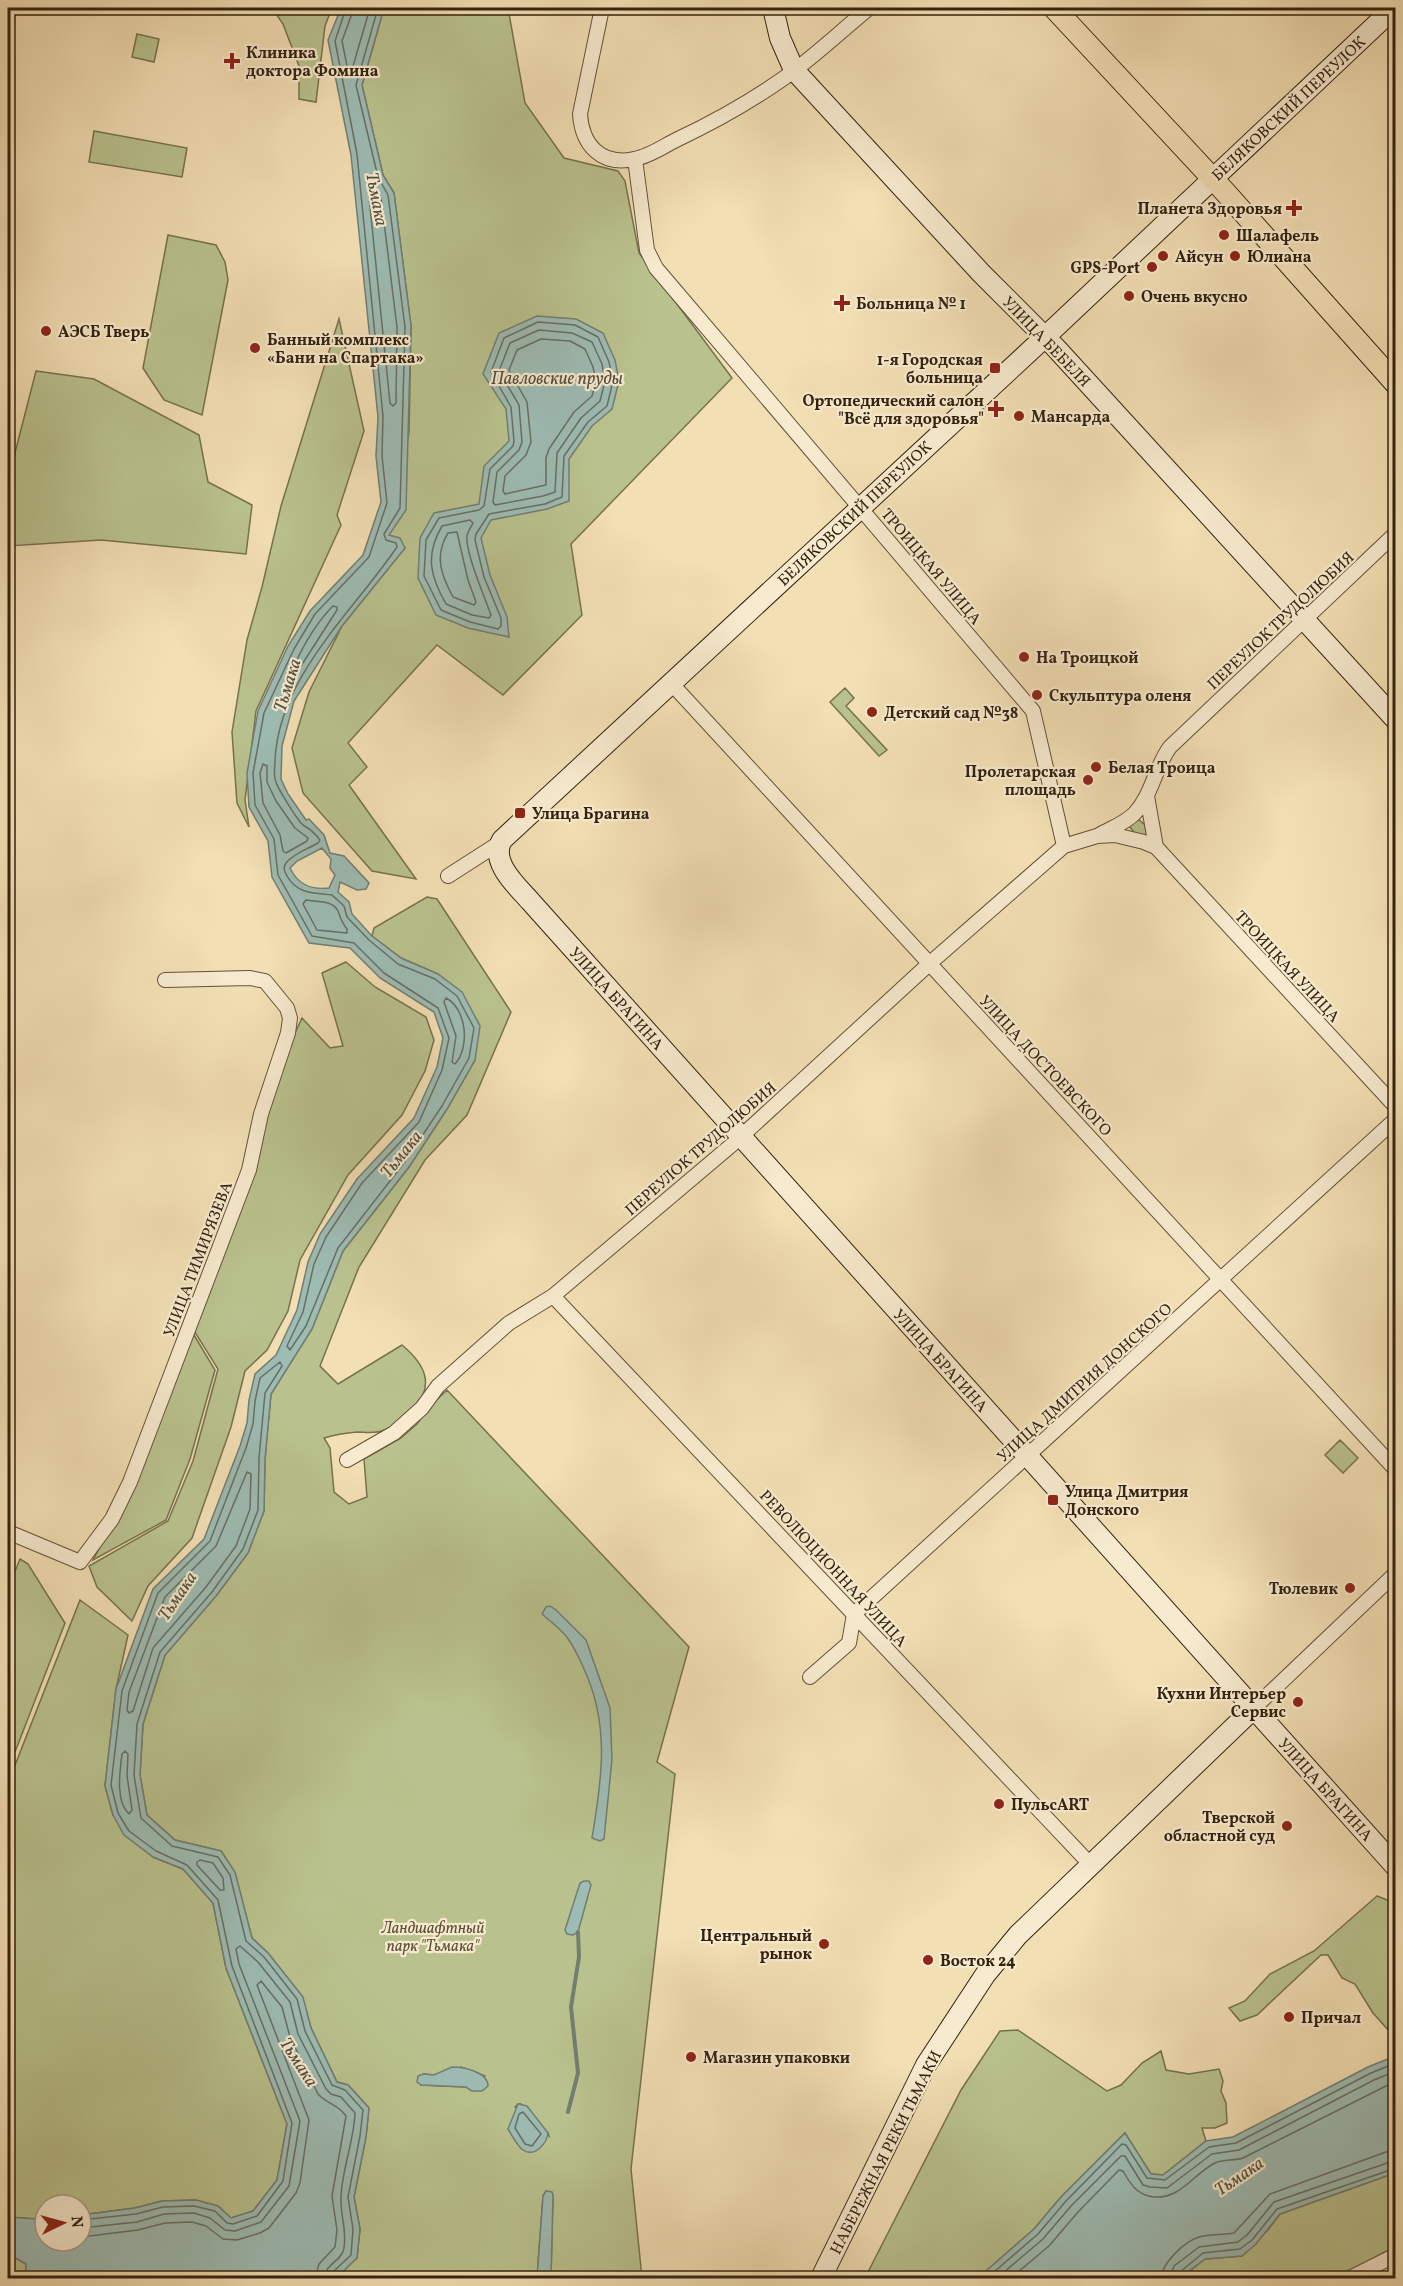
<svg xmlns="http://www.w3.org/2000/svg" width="1403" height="2286" font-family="Vollkorn,serif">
  <rect width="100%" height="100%" fill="#f3dfb4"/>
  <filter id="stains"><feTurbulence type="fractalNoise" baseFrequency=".00333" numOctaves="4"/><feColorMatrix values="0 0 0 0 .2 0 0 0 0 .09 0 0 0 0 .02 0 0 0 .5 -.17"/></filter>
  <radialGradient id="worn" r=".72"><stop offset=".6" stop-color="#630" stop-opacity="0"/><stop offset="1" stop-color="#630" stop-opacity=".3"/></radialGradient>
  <path fill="#b9c28e" stroke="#76724e" stroke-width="1.5" fill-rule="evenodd" d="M272,8H332L325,26L316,102L299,99V66L283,24Z
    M384,8H508L525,103L564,158L618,171L625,181L639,253L732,378L571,544L582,615L503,695L437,645L348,743L367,767L349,785L416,879L372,871L303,793L292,748L309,692L342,626L405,548L389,536L406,453L409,432L411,326L394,193L383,175L362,85Z
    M137,34L159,39L154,62L132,57Z
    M94,131L187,148L182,177L89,162Z
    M168,235L216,245L225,262L228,280L202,415L164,400L143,368Z
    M339,319L364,431L337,515L341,525L256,711L245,800L249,827L237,803L232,732L247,640L262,587L281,506Z
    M36,371L94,379L199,435L208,482L252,505L246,554L101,540L8,546V480Z
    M845,688L854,698L846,706L887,750L879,756L830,702Z
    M1138,819L1145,825L1147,838L1135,834L1128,824Z
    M427,897L437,899L511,1012L467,1115L425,1160L359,1267L320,1366L338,1384L402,1345C426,1365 436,1387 411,1411C404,1419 394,1427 384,1430C377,1434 365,1432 357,1432C346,1433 334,1435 324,1438L330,1448L334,1492L349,1504L367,1497L364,1459L401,1438L417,1424L430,1406L447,1390L689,1647L657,1762L675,1774L631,2169L642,2278H551L553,2195L546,2191L543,2196L537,2278H336L357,2258L360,2229L354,2197L366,2137L369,2108L348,2085L337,2082L311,2028L302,1996L268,1953L252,1938L235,1873L221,1851L175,1840L147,1815L140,1775L143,1724L165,1655L216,1596L248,1553L264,1511L265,1459L271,1394L312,1329L343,1251L409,1167L447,1109L475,1060L438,974L401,958L372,936L374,928ZM461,2067L485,2076L472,2091L466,2087L421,2085L424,2074L434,2075ZM518,2104H521L548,2133L549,2136L515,2107Z
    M346,962L375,987L426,1017L434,1040L425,1071L402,1115L348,1175L300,1260L288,1311L267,1350L245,1371L231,1427L192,1538L148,1586L132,1621L97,1587L89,1566L168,1521L193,1461L218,1369L191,1326L284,1057L302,1018L330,1048L343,1046L322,973Z
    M191,1330L215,1370L190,1459L166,1520L93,1560L131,1489Z
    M1340,1440L1358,1458L1343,1473L1325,1455Z
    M20,1559L28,1564L65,1623L8,1770V1589Z
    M80,1600L128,1635L116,1689L105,1786L113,1815L153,1857L183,1869L213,1903L226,1968L287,2124L277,2180L253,2211L231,2218L218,2206L195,2200L162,2201L135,2208L81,2215V2205H45V2213L37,2219L8,2217V1783Z
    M1377,1896L1395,1903V2033L1390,2032L1373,2013L1355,1984L1342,1978L1328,1955H1321L1257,2015L1240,2021L1229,2008L1245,2001L1270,1974L1314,1951Z
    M1018,2030L1107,2091L1121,2085L1142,2063L1161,2051L1166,2070L1189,2074L1219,2069L1223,2081L1221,2091L1226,2103L1227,2123L1215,2128H1202L1206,2141L1163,2175L1151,2174L1125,2133L1061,2197L1034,2229L978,2278H865L961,2090L1000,2031Z
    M1395,2173V2247L1336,2278H1181L1205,2259L1242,2256L1268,2230L1280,2214Z
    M8,2256L14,2257L26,2264V2278H8Z"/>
  <path fill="#9dbcb4" stroke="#737e72" stroke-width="1.5" fill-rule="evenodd" d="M341,8H384L362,85L383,175L394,193L411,326L406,510L389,535L400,538L405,548L342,626L294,701L282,746L281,779L288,794L306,820L309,819L324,835L330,853L344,856L369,883L366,889L357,890L340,882L338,892L349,902L352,914L372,936L401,958L438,974L462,992L480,1026L475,1060L447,1109L409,1167L343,1251L312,1329L271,1394L265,1459L264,1511L248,1553L216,1596L165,1655L143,1724L140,1775L147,1815L175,1840L221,1851L235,1872L252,1938L268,1953L303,1997L311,2028L337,2082L348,2085L369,2108L366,2137L354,2197L360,2229L357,2258L336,2278H26V2264L14,2257L8,2256V2217L37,2219L44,2212L45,2241H81V2215L135,2208L162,2201L196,2200L218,2206L231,2218L253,2211L277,2180L287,2124L226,1968L213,1903L183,1869L153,1857L124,1835L113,1815L105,1786L116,1689L153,1589L204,1539L240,1446L247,1423L249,1400L255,1374L276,1355L297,1310L308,1262L320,1234L357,1179L414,1118L437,1067L443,1038L434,1012L380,978L350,948L309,943L272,877L268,841L249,807L247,773L258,711L288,646L310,611L363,555L381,502L376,456L378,417L351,155L328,40ZM322,848L331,859L330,868L335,875L329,888C311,890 298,885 290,868L297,861Z
    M537,316L576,319L603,333L615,360L619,381L612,409L592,426L569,459V501L547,509L491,520L481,538L490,575L507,617L509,637L468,628L436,615L418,578L420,538L434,513L479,504L484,466L509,441L506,409L483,374L499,333Z
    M550,1606L556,1610L586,1640L610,1708L612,1759L604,1839L600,1841L592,1838C602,1779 610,1725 584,1669C579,1658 574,1646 566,1636C559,1628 550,1621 542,1614L546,1607Z
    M584,1881H589L591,1885L578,1932L573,1935L567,1934L565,1930L580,1883Z
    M1395,2056V2173L1280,2214L1256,2244L1242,2256L1205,2259L1180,2278H978L1034,2229L1061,2197L1125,2133L1151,2174L1163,2175L1206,2141L1233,2137L1368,2067Z
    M452,2067C464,2067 488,2072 488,2086L482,2091H472L466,2087L421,2085L417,2082L418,2076L423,2074L434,2075Z
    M518,2104L527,2106L548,2133C547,2143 535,2158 523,2150C517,2146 512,2135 508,2129Z
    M546,2191L552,2192L553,2195L551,2278H537L543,2196Z"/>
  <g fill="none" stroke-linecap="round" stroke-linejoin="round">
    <path stroke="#686f62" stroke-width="1.5" d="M346,8L335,41L357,154L383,416L382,456L387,503L369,557L315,614L294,649L264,713L253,773L255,805L274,839L278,875L312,936L354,943L384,973L438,1008L449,1038L442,1070L419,1122L362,1183L326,1237L314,1264L303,1312L287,1346L290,1350L306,1326L338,1248L404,1163L442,1106L469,1058L474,1028L457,996L435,979L398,964L369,940L347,917L344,906L332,895C314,893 297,894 287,876C284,871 283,868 286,863C294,853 308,849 318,843L320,840C315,833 310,829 303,825C298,821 278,789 276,782C273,776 275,767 275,760C279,676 353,612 397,547L396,543L386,540L384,534L400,508L405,327L388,195L378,177L356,85L378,8
      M354,8L342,41L347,66L350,69L353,66L370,8
      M370,183L373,185L381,198L397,327L396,403L393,406L390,403L368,187Z
      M538,322L575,325L598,337L609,362L613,381L607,406L588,422L564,456L562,497L545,504L489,514L476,534L475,540L484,577L501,618V626L498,629L470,622L441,610L424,576L426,540L439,518L479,510L484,506L490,469L513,446L514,441L511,407L491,372L504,338Z
      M539,330L572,333L592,342L602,364L605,381L600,401L581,418L557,453L555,492L543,496L495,505L493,502L497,472L519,450L522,442L519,405L499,371L510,343Z
      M541,339L570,341L585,349L593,367L596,381L592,396L574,412L549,449L546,458V485L505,494L503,491L505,476L526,455L531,442L527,402L509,370L517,350Z
      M470,520L473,523C471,527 468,531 467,536C465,552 485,598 491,615L489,618L472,615L446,604C430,576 425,555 442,526Z
      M457,532L468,580L476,602L474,605L453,597C441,575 434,556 448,533Z
      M333,606L337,607V610L299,669H295L294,666C304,644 316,623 333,606Z
      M263,764L267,766V782L276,801L295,828L308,838L307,841L286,853L283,851L280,835L263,803L260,773Z
      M306,900C317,902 333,900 338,911C341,919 342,923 347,929V933L317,930L303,904Z
      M446,998C467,1009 470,1048 455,1064L452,1062L456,1036L444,1002Z
      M247,1472L251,1474L250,1509L236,1546L206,1587L153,1648L133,1711L129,1713L127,1710L129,1692L165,1597L216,1546Z
      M125,1751L128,1754L127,1776L132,1810L129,1814C115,1801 120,1771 122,1754Z
      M200,1860L213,1863L223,1878L224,1890H220L197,1865V1862Z
      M523,2112L541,2134L532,2146L525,2144L515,2128L519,2114Z
      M81,2220L136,2214L163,2207L194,2206L215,2211L227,2223L233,2224L257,2216L283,2181L292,2123L232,1966L218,1900L187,1865L156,1851L129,1831L118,1813L111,1785L122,1691L158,1593L210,1541L246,1448L253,1424L255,1401L260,1378L280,1362L282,1366L265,1393L259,1458L258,1510L243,1549L212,1592L160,1652L137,1724L134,1775L141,1818L172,1846L218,1857L230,1875L246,1941L264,1957L297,1999L305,2031L332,2085L345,2090L363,2110L360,2136L348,2197L353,2229L351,2255L333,2272L332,2278
      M81,2228L137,2222L164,2214L194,2213L210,2218L225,2230L235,2231L261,2222L289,2186L300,2121L239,1964L236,1949L240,1946L258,1962L290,2002L298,2034L326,2089L331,2094L341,2097L355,2113C354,2141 342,2169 341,2197C340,2215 347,2229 344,2248C342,2261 325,2264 324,2278
      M81,2237L138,2230L165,2223L192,2222L206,2226L223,2239L237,2240L260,2233L269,2228L296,2193L300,2183L309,2120L257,1985L261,1981L282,2007L290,2037L318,2094C328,2105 337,2103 346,2116L332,2196L337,2230L335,2247L319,2264L315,2278
      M987,2278L1038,2234L1066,2201L1122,2144L1126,2145L1147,2178L1165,2180L1209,2147L1236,2143L1371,2073L1396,2063
      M997,2278L1043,2239L1071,2206L1121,2156H1125L1143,2185L1150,2187L1167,2188L1212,2154L1239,2150L1374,2080L1396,2071
      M1011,2278L1049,2246L1078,2212L1119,2170L1123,2171C1131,2185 1137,2195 1154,2197C1181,2199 1193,2174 1215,2163C1223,2159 1234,2161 1243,2158L1396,2081
      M1161,2278C1162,2263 1185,2241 1199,2237C1210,2234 1223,2235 1234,2233L1270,2194L1386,2152L1396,2151
      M1170,2278L1174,2266L1199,2247L1238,2242L1247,2235L1274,2202L1396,2160
      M1178,2278L1180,2272L1203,2253L1240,2249L1252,2240L1277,2209L1396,2168"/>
    <path stroke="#737e72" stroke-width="4" d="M568,2112L578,2073L571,2007L579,1957L578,1932"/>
    <defs>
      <path id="street" d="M602,8L580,114C582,145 601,166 634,159C648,157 664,146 676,140C714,122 750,102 784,78C814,57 841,31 869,8
        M635,159L647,250L656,268L1033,711L1064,846
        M671,683L1396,1470
        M1147,796L1156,847
        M1099,835C1111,828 1126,823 1135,813C1152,795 1155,767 1170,747L1396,533
        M448,876L501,842
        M553,1296L1090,1864
        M347,1460L394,1433L422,1408L438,1386L509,1323L553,1296L734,1143L929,964L1064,846L1097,836L1115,835L1144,842L1156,847L1396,1107
        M8,1532L80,1562L112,1519L130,1482L249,1170L261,1114L288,1033L290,1018L287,1008L265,981L250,978L165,980
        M810,1677L849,1643L854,1614L1396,1119
        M1254,1708L1396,1573
        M1350,2278L1396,2255"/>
      <path id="secondary" d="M773,8L780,38L794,70L981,273L1055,347L1396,720
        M1394,8L1045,337L502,840C489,862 518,887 531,902L1396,1867
        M821,2278L926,2065L985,1975L1018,1935L1254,1708"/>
      <path id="primary" d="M1054,8L1226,193L1396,384"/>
    </defs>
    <use href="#street" stroke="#635138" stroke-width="16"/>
    <use href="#secondary" stroke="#33220f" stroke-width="22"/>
    <use href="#primary" stroke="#33220f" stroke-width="23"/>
    <use href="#street" stroke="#f7eace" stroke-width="14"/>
    <use href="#secondary" stroke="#f7eace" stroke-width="20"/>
    <use href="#primary" stroke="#f3dfb4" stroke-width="21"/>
  </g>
  <g fill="#8f2418" stroke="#f7eace" stroke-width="2">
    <path d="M229 52h6v6h6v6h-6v6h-6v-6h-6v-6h6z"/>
    <path d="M1291 199h6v6h6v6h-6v6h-6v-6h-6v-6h6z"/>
    <circle cx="1224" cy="235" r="6"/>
    <circle cx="1163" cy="256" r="6"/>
    <circle cx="1235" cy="256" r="6"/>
    <circle cx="1152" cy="267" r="6"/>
    <circle cx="1129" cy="296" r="6"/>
    <path d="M839 294h6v6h6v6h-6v6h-6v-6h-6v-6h6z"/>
    <circle cx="46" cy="331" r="6"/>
    <circle cx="255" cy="348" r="6"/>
    <rect x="989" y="362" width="12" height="12" rx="3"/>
    <path d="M993 400h6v6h6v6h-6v6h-6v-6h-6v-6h6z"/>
    <circle cx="1019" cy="416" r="6"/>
    <circle cx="1024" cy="657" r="6"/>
    <circle cx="1037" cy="695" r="6"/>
    <circle cx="872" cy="712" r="6"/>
    <circle cx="1096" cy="767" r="6"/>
    <circle cx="1088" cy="780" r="6"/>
    <rect x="514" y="807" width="12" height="12" rx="3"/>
    <rect x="1047" y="1494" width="12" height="12" rx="3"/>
    <circle cx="1350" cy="1588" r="6"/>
    <circle cx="1298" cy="1702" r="6"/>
    <circle cx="999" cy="1804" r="6"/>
    <circle cx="1287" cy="1826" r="6"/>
    <circle cx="824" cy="1944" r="6"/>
    <circle cx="928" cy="1960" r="6"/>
    <circle cx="1289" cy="2017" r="6"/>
    <circle cx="691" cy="2057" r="6"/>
  </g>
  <g text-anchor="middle" stroke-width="4.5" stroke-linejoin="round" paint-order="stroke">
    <g font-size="16" font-weight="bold" fill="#33220f" stroke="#f7eace" text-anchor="start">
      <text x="246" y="58">Клиника<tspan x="246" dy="18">доктора Фомина</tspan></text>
      <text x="1282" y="214" text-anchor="end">Планета Здоровья</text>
      <text x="1236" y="241">Шалафель</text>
      <text x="1175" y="262">Айсун</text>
      <text x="1247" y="262">Юлиана</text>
      <text x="1140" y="273" text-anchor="end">GPS-Port</text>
      <text x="1141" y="302">Очень вкусно</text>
      <text x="856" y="309">Больница № 1</text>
      <text x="58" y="337">АЭСБ Тверь</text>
      <text x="267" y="345">Банный комплекс<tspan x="267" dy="18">«Бани на Спартака»</tspan></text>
      <text x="983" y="365" text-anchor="end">1-я Городская<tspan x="983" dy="18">больница</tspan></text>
      <text x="984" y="406" text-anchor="end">Ортопедический салон<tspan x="984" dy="18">"Всё для здоровья"</tspan></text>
      <text x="1031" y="422">Мансарда</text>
      <text x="1036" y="663">На Троицкой</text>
      <text x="1049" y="701">Скульптура оленя</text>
      <text x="884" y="718">Детский сад №38</text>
      <text x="1108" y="773">Белая Троица</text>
      <text x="1076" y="777" text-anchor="end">Пролетарская<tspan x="1076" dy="18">площадь</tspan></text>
      <text x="532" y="819">Улица Брагина</text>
      <text x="1065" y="1497">Улица Дмитрия<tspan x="1065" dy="18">Донского</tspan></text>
      <text x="1338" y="1594" text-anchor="end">Тюлевик</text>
      <text x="1286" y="1699" text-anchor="end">Кухни Интерьер<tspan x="1286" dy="18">Сервис</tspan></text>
      <text x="1011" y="1810">ПульсART</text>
      <text x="1275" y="1823" text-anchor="end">Тверской<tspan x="1275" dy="18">областной суд</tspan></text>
      <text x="812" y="1941" text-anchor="end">Центральный<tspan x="812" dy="18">рынок</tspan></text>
      <text x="940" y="1966">Восток 24</text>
      <text x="1301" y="2023">Причал</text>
      <text x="703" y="2063">Магазин упаковки</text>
    </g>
    <g font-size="16" fill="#33220f" stroke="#f7eace">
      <text transform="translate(1288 108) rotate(-43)" y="6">БЕЛЯКОВСКИЙ ПЕРЕУЛОК</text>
      <text transform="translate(1047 341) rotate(46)" y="6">УЛИЦА БЕБЕЛЯ</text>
      <text transform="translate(854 513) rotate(-43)" y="6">БЕЛЯКОВСКИЙ ПЕРЕУЛОК</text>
      <text transform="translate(932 566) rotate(50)" y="6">ТРОИЦКАЯ УЛИЦА</text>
      <text transform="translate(1280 620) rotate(-43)" y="6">ПЕРЕУЛОК ТРУДОЛЮБИЯ</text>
      <text transform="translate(1288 966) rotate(47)" y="6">ТРОИЦКАЯ УЛИЦА</text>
      <text transform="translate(617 998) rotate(48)" y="6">УЛИЦА БРАГИНА</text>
      <text transform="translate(1046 1065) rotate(47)" y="6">УЛИЦА ДОСТОЕВСКОГО</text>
      <text transform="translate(700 1148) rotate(-41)" y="6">ПЕРЕУЛОК ТРУДОЛЮБИЯ</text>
      <text transform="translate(197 1259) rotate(-69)" y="6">УЛИЦА ТИМИРЯЗЕВА</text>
      <text transform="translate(941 1360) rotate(48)" y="6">УЛИЦА БРАГИНА</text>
      <text transform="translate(1084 1382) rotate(-42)" y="6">УЛИЦА ДМИТРИЯ ДОНСКОГО</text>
      <text transform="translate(834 1568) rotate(47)" y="6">РЕВОЛЮЦИОННАЯ УЛИЦА</text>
      <text transform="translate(1326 1789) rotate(48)" y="6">УЛИЦА БРАГИНА</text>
      <text transform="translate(885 2152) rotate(-63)" y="6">НАБЕРЕЖНАЯ РЕКИ ТЬМАКИ</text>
    </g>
    <g font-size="16" font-style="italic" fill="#5b5235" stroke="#f7eace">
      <text x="433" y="1933">Ландшафтный<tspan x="433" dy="18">парк "Тьмака"</tspan></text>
    </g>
    <g font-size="18" font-style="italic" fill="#535041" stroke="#f7eace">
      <text transform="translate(377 199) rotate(79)" y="6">Тьмака</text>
      <text x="557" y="384">Павловские пруды</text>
      <text transform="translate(287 685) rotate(-73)" y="6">Тьмака</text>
      <text transform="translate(401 1154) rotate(-51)" y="6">Тьмака</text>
      <text transform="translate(177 1596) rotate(-56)" y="6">Тьмака</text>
      <text transform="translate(299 2062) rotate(57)" y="6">Тьмака</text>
      <text transform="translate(1239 2176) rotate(-34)" y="6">Тьмака</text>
    </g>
  </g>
  <rect width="1403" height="2286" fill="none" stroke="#f3dfb4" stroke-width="30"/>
  <rect x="9" y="9" width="1385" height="2268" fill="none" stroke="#33220f" stroke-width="3"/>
  <rect x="15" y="15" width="1373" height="2256" fill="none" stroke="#33220f" stroke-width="1.5"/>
  <g transform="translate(63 2223) rotate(85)"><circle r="28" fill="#f7eace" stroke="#a99a82" stroke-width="1.5"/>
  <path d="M0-4.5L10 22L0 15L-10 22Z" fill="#8f2418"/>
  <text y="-9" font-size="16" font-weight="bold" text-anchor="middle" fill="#33220f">N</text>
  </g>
  <rect width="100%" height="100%" filter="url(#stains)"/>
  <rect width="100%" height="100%" fill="url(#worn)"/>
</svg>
